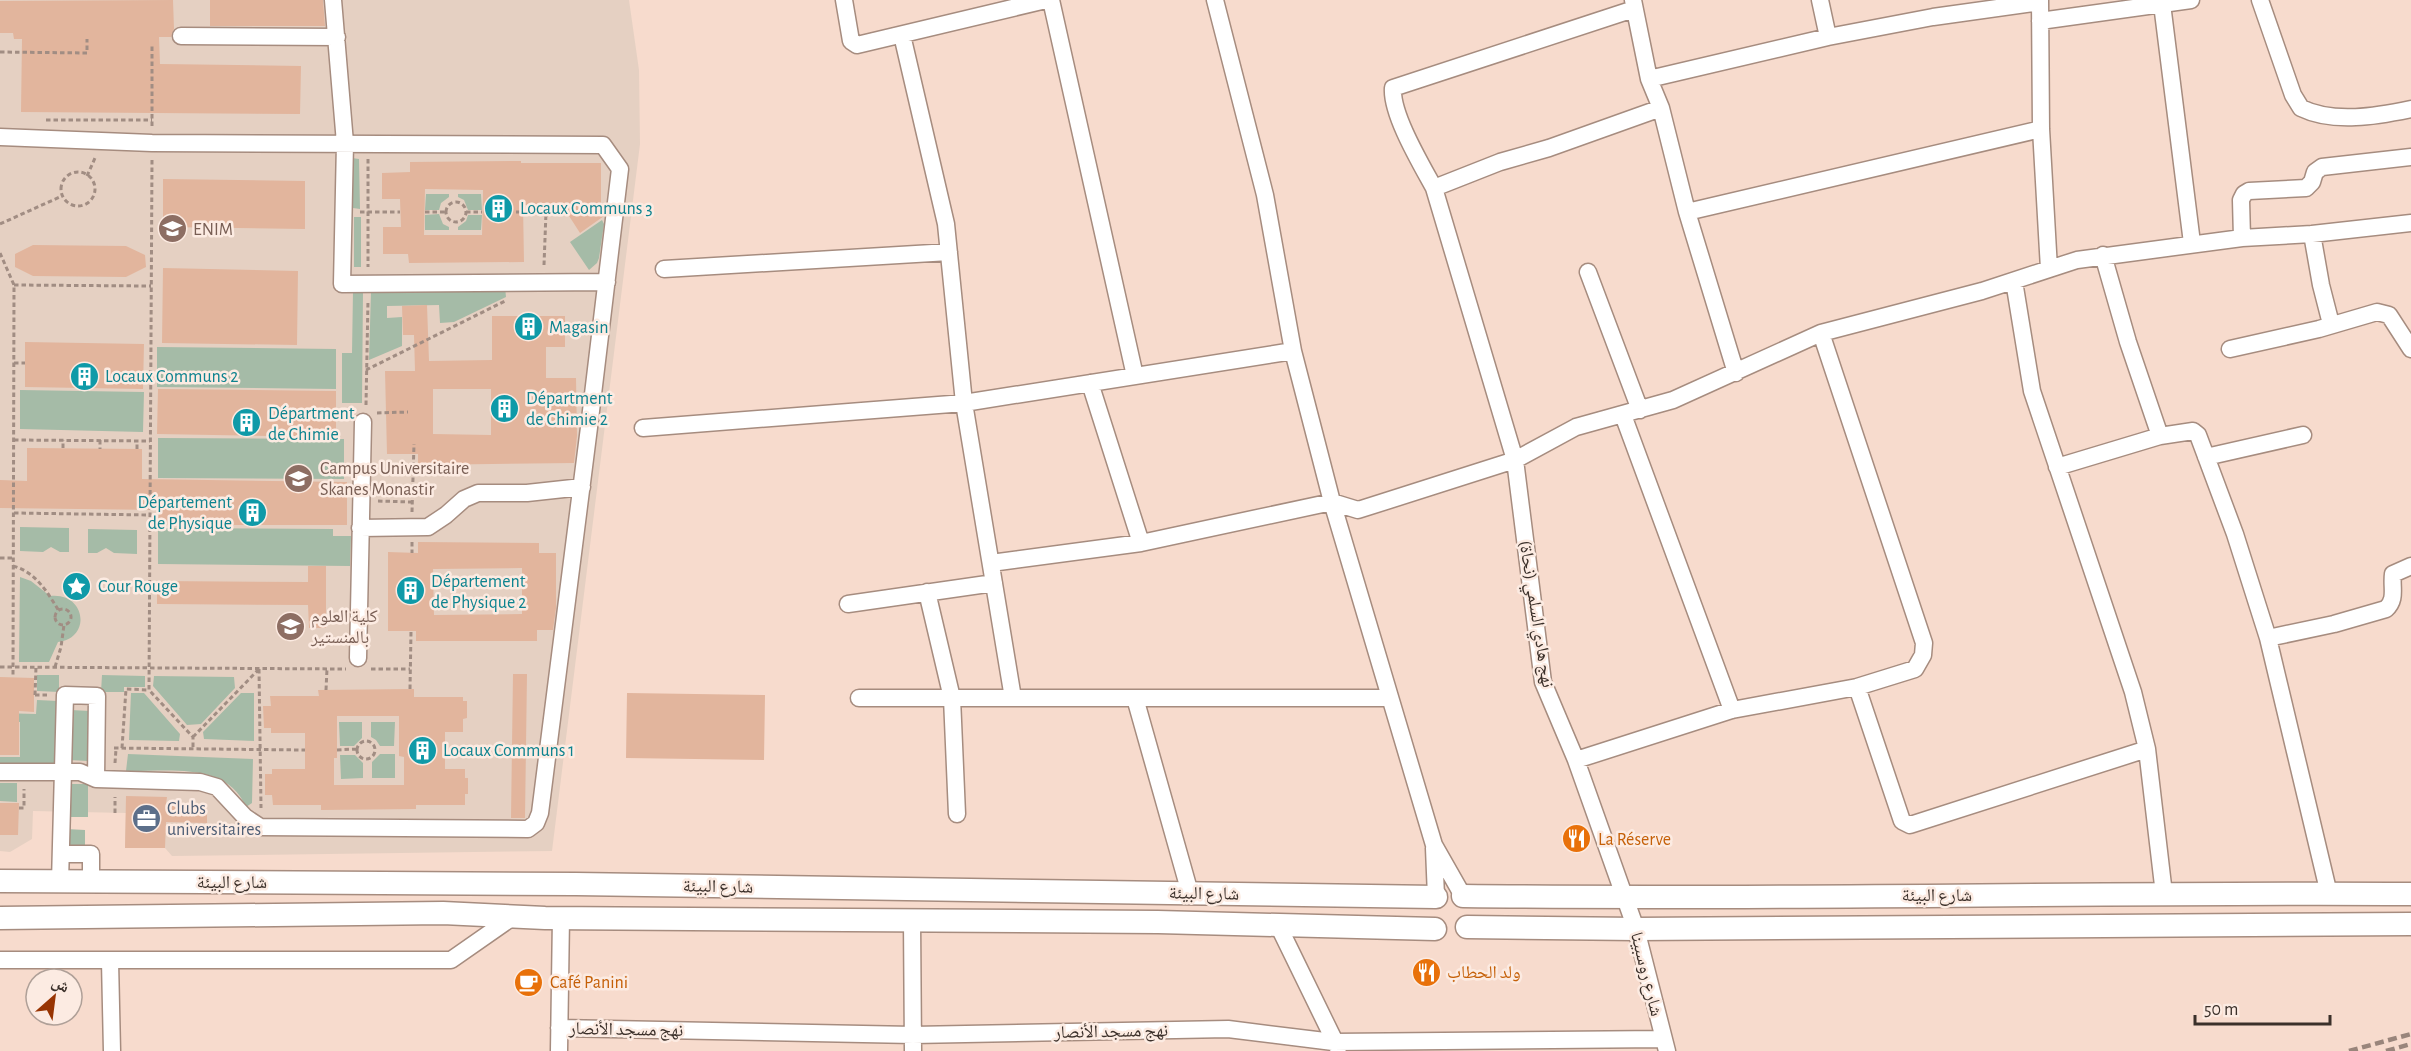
<svg xmlns="http://www.w3.org/2000/svg" width="2411" height="1051" font-family="'Alegreya Sans','Noto Naskh Arabic',sans-serif">
  <rect width="100%" height="100%" fill="#f7dbcd"/>
  <path fill="#e5d0c2" d="M0,0H629L639,70L640,144L552,851L172,856L165,848H125L126,813L33,811L32,839L10,852L0,851Z"/>
  <path fill="#a5bba7" d="M352,158L359,159L360,209L353,208Z
    M426,194H449V197L441,203L439,210H425Z
    M458,194H481L482,210H468L464,200L458,197Z
    M439,214L443,224L449,227V230H425V215Z
    M468,215H482L481,230H458V227L466,221Z
    M354,217H361V267H354Z
    M602,220L604,224L599,258L597,263L589,270L570,242Z
    M505,287L506,297L454,322L440,323L439,305L387,306V318L402,317V346L369,360L371,291Z
    M353,291H363L362,403H342V353H352Z
    M157,347L336,349V389L157,387Z
    M20,390L144,392L143,432L20,429Z
    M158,438L344,439V479L158,478Z
    M20,527L69,528V552H60L51,547L43,552L20,551Z
    M158,528L333,529V536H351L350,566L158,564Z
    M88,529L137,530V554L114,553L106,548L97,553H88Z
    M20,577L31,581L50,596C86,592 92,638 58,642L49,662H19Z
    M37,675H59V692L37,691Z
    M102,675L145,676V687H124V692H101Z
    M154,676L234,677L235,688L201,724L187,725L153,686Z
    M131,693H144L180,734L179,741L129,740Z
    M241,693H254V741L204,739L203,732Z
    M37,700L58,701L57,765L0,763V757H20V722L0,721V713L36,714Z
    M70,710L90,711L88,761L68,760Z
    M339,722H362V738L354,746H340Z
    M371,722H395L394,746H380L376,740L371,737Z
    M128,754L253,759L252,803L246,807C227,761 166,772 126,771Z
    M380,754H395V778H372V762Z
    M340,755H355L363,763V778L341,779Z
    M0,783H17V802L0,801Z
    M66,784H88V817H66Z
    M66,829L85,830V847L66,846Z"/>
  <path fill="#e2b59d" fill-rule="evenodd" d="M173,0L174,29L171,37H159L160,64L301,66L300,114L21,112L22,39H14L13,33H0V1Z
    M210,0H323L325,26H210Z
    M521,161V163H601V205L605,210L604,216L580,233L562,205H523L524,262L409,263L408,254H383V227H401L400,199H382V173L410,172V162ZM425,189L483,190L482,235H424Z
    M163,179L305,181V229L163,227Z
    M33,245L126,246L145,255L146,267L126,277L33,276L15,267V254Z
    M163,268L298,271L297,345L162,343Z
    M427,305L429,361L492,360V316H565V347H546V378H576L577,436L574,463L418,465V454H387L385,371H415L414,335H403L402,306ZM433,389H491V435L433,434Z
    M25,342L144,344L143,389L25,387Z
    M158,389L336,391V437L157,434Z
    M27,448L142,449V479L347,482V525H158L159,510L0,508V480L27,481Z
    M418,542L539,543V553H556V608L553,630H537V641H416V631H388V552L418,553ZM522,568V614L434,615L433,569Z
    M308,566H326V628H309L308,605L157,604V581L308,582Z
    M513,674H527L525,818H511Z
    M0,677L34,678V712L19,711V755H0Z
    M414,689V697H463V701H467V718L463,719V732H445V769H465V778H468V794H465V805H416V809L321,810V805H273L272,795H265V774H272V769H305V733H271V728H264L263,706H271L270,696H319L318,690ZM337,716H399V756L404,757V785H334V758H337Z
    M627,693L765,695L764,760L626,758Z
    M126,796L167,797L166,804L207,805V823L166,822L165,848H125Z
    M0,803H19L18,835H0Z"/>
  <g fill="none" stroke-linecap="round" stroke-linejoin="round">
    <defs>
      <path id="minor" d="M333,0L345,143L342,284L607,282
        M844,0L851,41L857,45L1046,0
        M1051,0L1135,376
        M1215,0L1265,195L1293,351L1332,502L1434,845L1463,896
        M1633,0L1649,79L1661,108L1687,212L1736,373
        M1820,0L1828,37
        M2040,0L2041,129L2049,269
        M2260,0L2293,95L2301,108C2334,124 2377,116 2411,109
        M2162,4L2192,243
        M2040,21L2191,0
        M902,35L946,224L964,403L1013,698
        M181,36L337,37
        M1649,79L1828,37L1933,17L2040,2
        M1661,108L1549,148L1500,162L1434,188L1515,460L1543,682L1576,760L1636,929L1667,1051
        M0,137L152,143L603,145L620,169C595,384 568,598 540,813L536,823L528,829L260,827L245,817L217,787L200,782L96,779L80,772H0
        M1434,188C1421,164 1391,114 1393,88L1634,9
        M1687,212L2041,129
        M2312,234L2321,285L2331,324
        M2242,238L2312,234L2411,223
        M2103,255L2128,342L2160,436
        M664,269L949,252
        M1588,272L1640,410
        M2014,281L2032,391L2133,692L2147,749L2164,894
        M2230,349L2319,329L2377,312L2389,315L2411,349
        M1090,383L1141,543
        M1623,415L1732,710
        M643,428L964,403L1293,351
        M2206,457L2303,435
        M2057,467L2160,436L2193,431L2198,435L2235,534L2268,638L2329,894
        M360,528L428,527L446,515L464,499L478,493H527L582,487
        M991,563L1141,543L1332,502L1358,510L1515,460L1576,427L1673,400L1821,333L1982,291L2077,260L2242,238L2241,200L2244,194L2249,191L2306,188L2312,182L2315,172L2322,167L2411,157
        M927,592L952,698L957,814
        M848,604L994,583
        M2268,638L2334,624L2386,609C2397,599 2391,587 2393,574L2411,566
        M358,658L363,422
        M1857,687L1902,821L1910,825L2147,749
        M859,698H1390
        M1135,698L1190,893
        M1576,760L1732,710L1857,687L1915,669L1923,655L1924,643L1821,333
        M1434,848L1436,897
        M61,854H91V881
        M60,882L65,695L97,696L96,779
        M912,920L913,1051
        M1278,925L1338,1048
        M0,960H451L514,916
        M110,961L112,1051
        M559,1028L913,1035L1228,1029L1333,1042L1663,1039
        M559,1051L561,917"/>
      <path id="major" d="M0,881L576,884L1436,897
        M1463,896C1779,900 2095,892 2411,894
        M0,918L443,913L545,918L1158,922L1435,929
        M1467,927L1636,929L2411,924"/>
    </defs>
    <use href="#minor" stroke="#a68c7f" stroke-width="19"/>
    <use href="#major" stroke="#a68c7f" stroke-width="25"/>
    <path stroke="#a18d83" stroke-width="3" stroke-dasharray="4.5 3" stroke-linecap="butt" d="M0,52L87,53V39
      M46,120H152
      M152,126V44
      M368,159V267
      M152,160L149,690L193,737V748
      M61 189a17 17 0 1 1 34 0a17 17 0 1 1-34 0Z
      M87,176L95,158
      M446 212a10 10 0 1 1 20 0a10 10 0 1 1-20 0Z
      M360,212H400
      M425,212H446
      M466,212H482
      M516,212H546
      M0,224L62,196
      M0,253L14,285L13,677
      M544,265L546,212L567,213
      M14,285L151,286
      M14,363H25
      M366,370L507,300
      M366,405L368,300
      M336,412H349
      M377,413L408,412
      M14,440L150,441
      M100,440V449
      M63,448V440
      M137,449V441
      M150,500L159,499
      M378,501L412,502
      M412,512L414,444
      M14,513L150,515
      M412,542V553
      M0,558H13
      M13,566C36,572 47,592 59,611
      M55 617a8 8 0 1 1 16 0a8 8 0 1 1-16 0Z
      M0,667L346,669
      M55,667L61,647L64,625
      M259,669L261,808
      M371,669H410
      M410,689L411,631
      M326,690L327,669
      M35,695H49
      M35,695L36,667
      M193,737L259,669
      M357 750a9 9 0 1 1 18 0a9 9 0 1 1-18 0Z
      M114,748L305,750
      M122,748L126,689L149,690
      M337,750L356,749
      M115,763L116,749
      M19,808H24V789
      M115,813V797"/>
    <use href="#minor" stroke="#fff" stroke-width="16"/>
    <use href="#major" stroke="#fff" stroke-width="22"/>
    <path stroke="#99857b" stroke-width="4.5" stroke-dasharray="9 4.5" stroke-linecap="butt" d="M2349,1051L2411,1034
      M2386,1051L2411,1044"/>
  </g>
  <defs>
    <symbol id="building-disc" viewBox="-11 -11 22 22"><circle r="9.5" fill="#0f9aa8" stroke="#fcebe2"/><path d="M-4-6H4V6H1V3H-1V6H-4ZM-2.5-4.3h1.7v1.8h-1.7ZM.8-4.3h1.7v1.8H.8ZM-2.5-1h1.7V.8h-1.7ZM.8-1h1.7V.8H.8Z" fill="#fff"/></symbol>
    <symbol id="university-disc" viewBox="-11 -11 22 22"><circle r="9.5" fill="#8d6e63" stroke="#fcebe2"/><path d="M0-5L7-2L0 1L-7-2ZM-4 1L0 2.5L4 1V4Q0 6-4 4Z" fill="#fff"/></symbol>
    <symbol id="sight-disc" viewBox="-11 -11 22 22"><circle r="9.5" fill="#0f9aa8" stroke="#fcebe2"/><path d="M0-6L1.8-2.2L6-1.7L2.9 1.2L3.7 5.4L0 3.3L-3.7 5.4L-2.9 1.2L-6-1.7L-1.8-2.2Z" fill="#fff"/></symbol>
    <symbol id="office-disc" viewBox="-11 -11 22 22"><circle r="9.5" fill="#5c6f8a" stroke="#fcebe2"/><path d="M-6-3h4V-5.5h4V-3h4V5H-6ZM-1-4.5V-3h2v-1.5ZM-6 0V1H6V0Z" fill="#fff"/></symbol>
    <symbol id="restaurant-disc" viewBox="-11 -11 22 22"><circle r="9.5" fill="#e8710a" stroke="#fcebe2"/><path d="M-5-6h1v4h1v-4h1v4h1v-4h1v5L-1.5 .5V6h-2V.5L-5-1ZM5-6V6H3V1.5H1.5Q1.5-4 5-6Z" fill="#fff"/></symbol>
    <symbol id="cafe-disc" viewBox="-11 -11 22 22"><circle r="9.5" fill="#e8710a" stroke="#fcebe2"/><path d="M-5.5-4.5H6V0H3Q3 3.5 0 3.5H-2.5Q-5.5 3.5-5.5 0ZM3-3.2v2h1.7v-2ZM-6 4.5H4V6H-6Z" fill="#fff"/></symbol>
  </defs>
  <g fill-rule="evenodd">
    <use href="#building-disc" x="482" y="192" width="33" height="33"/>
    <use href="#university-disc" x="156" y="212" width="33" height="33"/>
    <use href="#building-disc" x="512" y="310" width="33" height="33"/>
    <use href="#building-disc" x="68" y="360" width="33" height="33"/>
    <use href="#building-disc" x="488" y="392" width="33" height="33"/>
    <use href="#building-disc" x="230" y="406" width="33" height="33"/>
    <use href="#university-disc" x="282" y="462" width="33" height="33"/>
    <use href="#building-disc" x="236" y="496" width="33" height="33"/>
    <use href="#sight-disc" x="60" y="570" width="33" height="33"/>
    <use href="#building-disc" x="394" y="574" width="33" height="33"/>
    <use href="#university-disc" x="274" y="610" width="33" height="33"/>
    <use href="#building-disc" x="406" y="734" width="33" height="33"/>
    <use href="#office-disc" x="130" y="802" width="33" height="33"/>
    <use href="#restaurant-disc" x="1560" y="822" width="33" height="33"/>
    <use href="#restaurant-disc" x="1410" y="956" width="33" height="33"/>
    <use href="#cafe-disc" x="512" y="966" width="33" height="33"/>
  </g>
  <g text-anchor="middle" stroke-width="5" stroke-linejoin="round" paint-order="stroke">
    <g font-size="18" fill="#0d838f" stroke="#fcebe2" text-anchor="start">
      <text x="520" y="214">Locaux Communs 3</text>
      <text x="549" y="333">Magasin</text>
      <text x="105" y="382">Locaux Communs 2</text>
      <text x="526" y="404">Départment<tspan x="526" dy="21">de Chimie 2</tspan></text>
      <text x="268" y="419">Départment<tspan x="268" dy="21">de Chimie</tspan></text>
      <text x="232" y="508" text-anchor="end">Département<tspan x="232" dy="21">de Physique</tspan></text>
      <text x="431" y="587">Département<tspan x="431" dy="21">de Physique 2</tspan></text>
      <text x="98" y="592">Cour Rouge</text>
      <text x="443" y="756">Locaux Communs 1</text>
    </g>
    <g font-size="18" fill="#785e54" stroke="#fcebe2" text-anchor="start">
      <text x="193" y="235">ENIM</text>
      <text x="320" y="474">Campus Universitaire<tspan x="320" dy="21">Skanes Monastir</tspan></text>
      <text x="311" y="622">كلية العلوم<tspan x="311" dy="21">بالمنستير</tspan></text>
    </g>
    <g font-size="18" fill="#3b302a" stroke="#fcebe2">
      <text transform="translate(1537 614) rotate(81)" y="6">نهج هادي السلمي (نحاة)</text>
      <text x="232" y="888">شارع البيئة</text>
      <text transform="translate(718 886) rotate(1)" y="6">شارع البيئة</text>
      <text transform="translate(1204 893) rotate(1)" y="6">شارع البيئة</text>
      <text x="1937" y="901">شارع البيئة</text>
      <text transform="translate(1647 974) rotate(76)" y="6">شارع روسبينا</text>
      <text transform="translate(626 1029) rotate(1)" y="6">نهج مسجد الأنصار</text>
      <text transform="translate(1111 1031) rotate(-1)" y="6">نهج مسجد الأنصار</text>
    </g>
    <g font-size="18" fill="#4e5e75" stroke="#fcebe2" text-anchor="start">
      <text x="167" y="814">Clubs<tspan x="167" dy="21">universitaires</tspan></text>
    </g>
    <g font-size="18" fill="#c56008" stroke="#fcebe2" text-anchor="start">
      <text x="1598" y="845">La Réserve</text>
      <text x="1447" y="978">ولد الحطاب</text>
      <text x="550" y="988">Café Panini</text>
    </g>
  </g>
  <g transform="translate(54 997) rotate(28)"><circle r="28" fill="#fcebe2" stroke="#afa098" stroke-width="1.5"/>
  <path d="M0-4.5L10 22L0 15L-10 22Z" fill="#983402"/>
  <text y="-9" font-size="16" font-weight="bold" text-anchor="middle" fill="#3b302a">ش</text>
  </g>
  <path d="M2195 1015v9h135v-9" fill="none" stroke="#3b302a" stroke-width="3"/>
  <text x="2204" y="1015" font-size="18" fill="#3b302a" stroke="#fcebe2" stroke-width="4.5" paint-order="stroke">50 m</text>
</svg>
